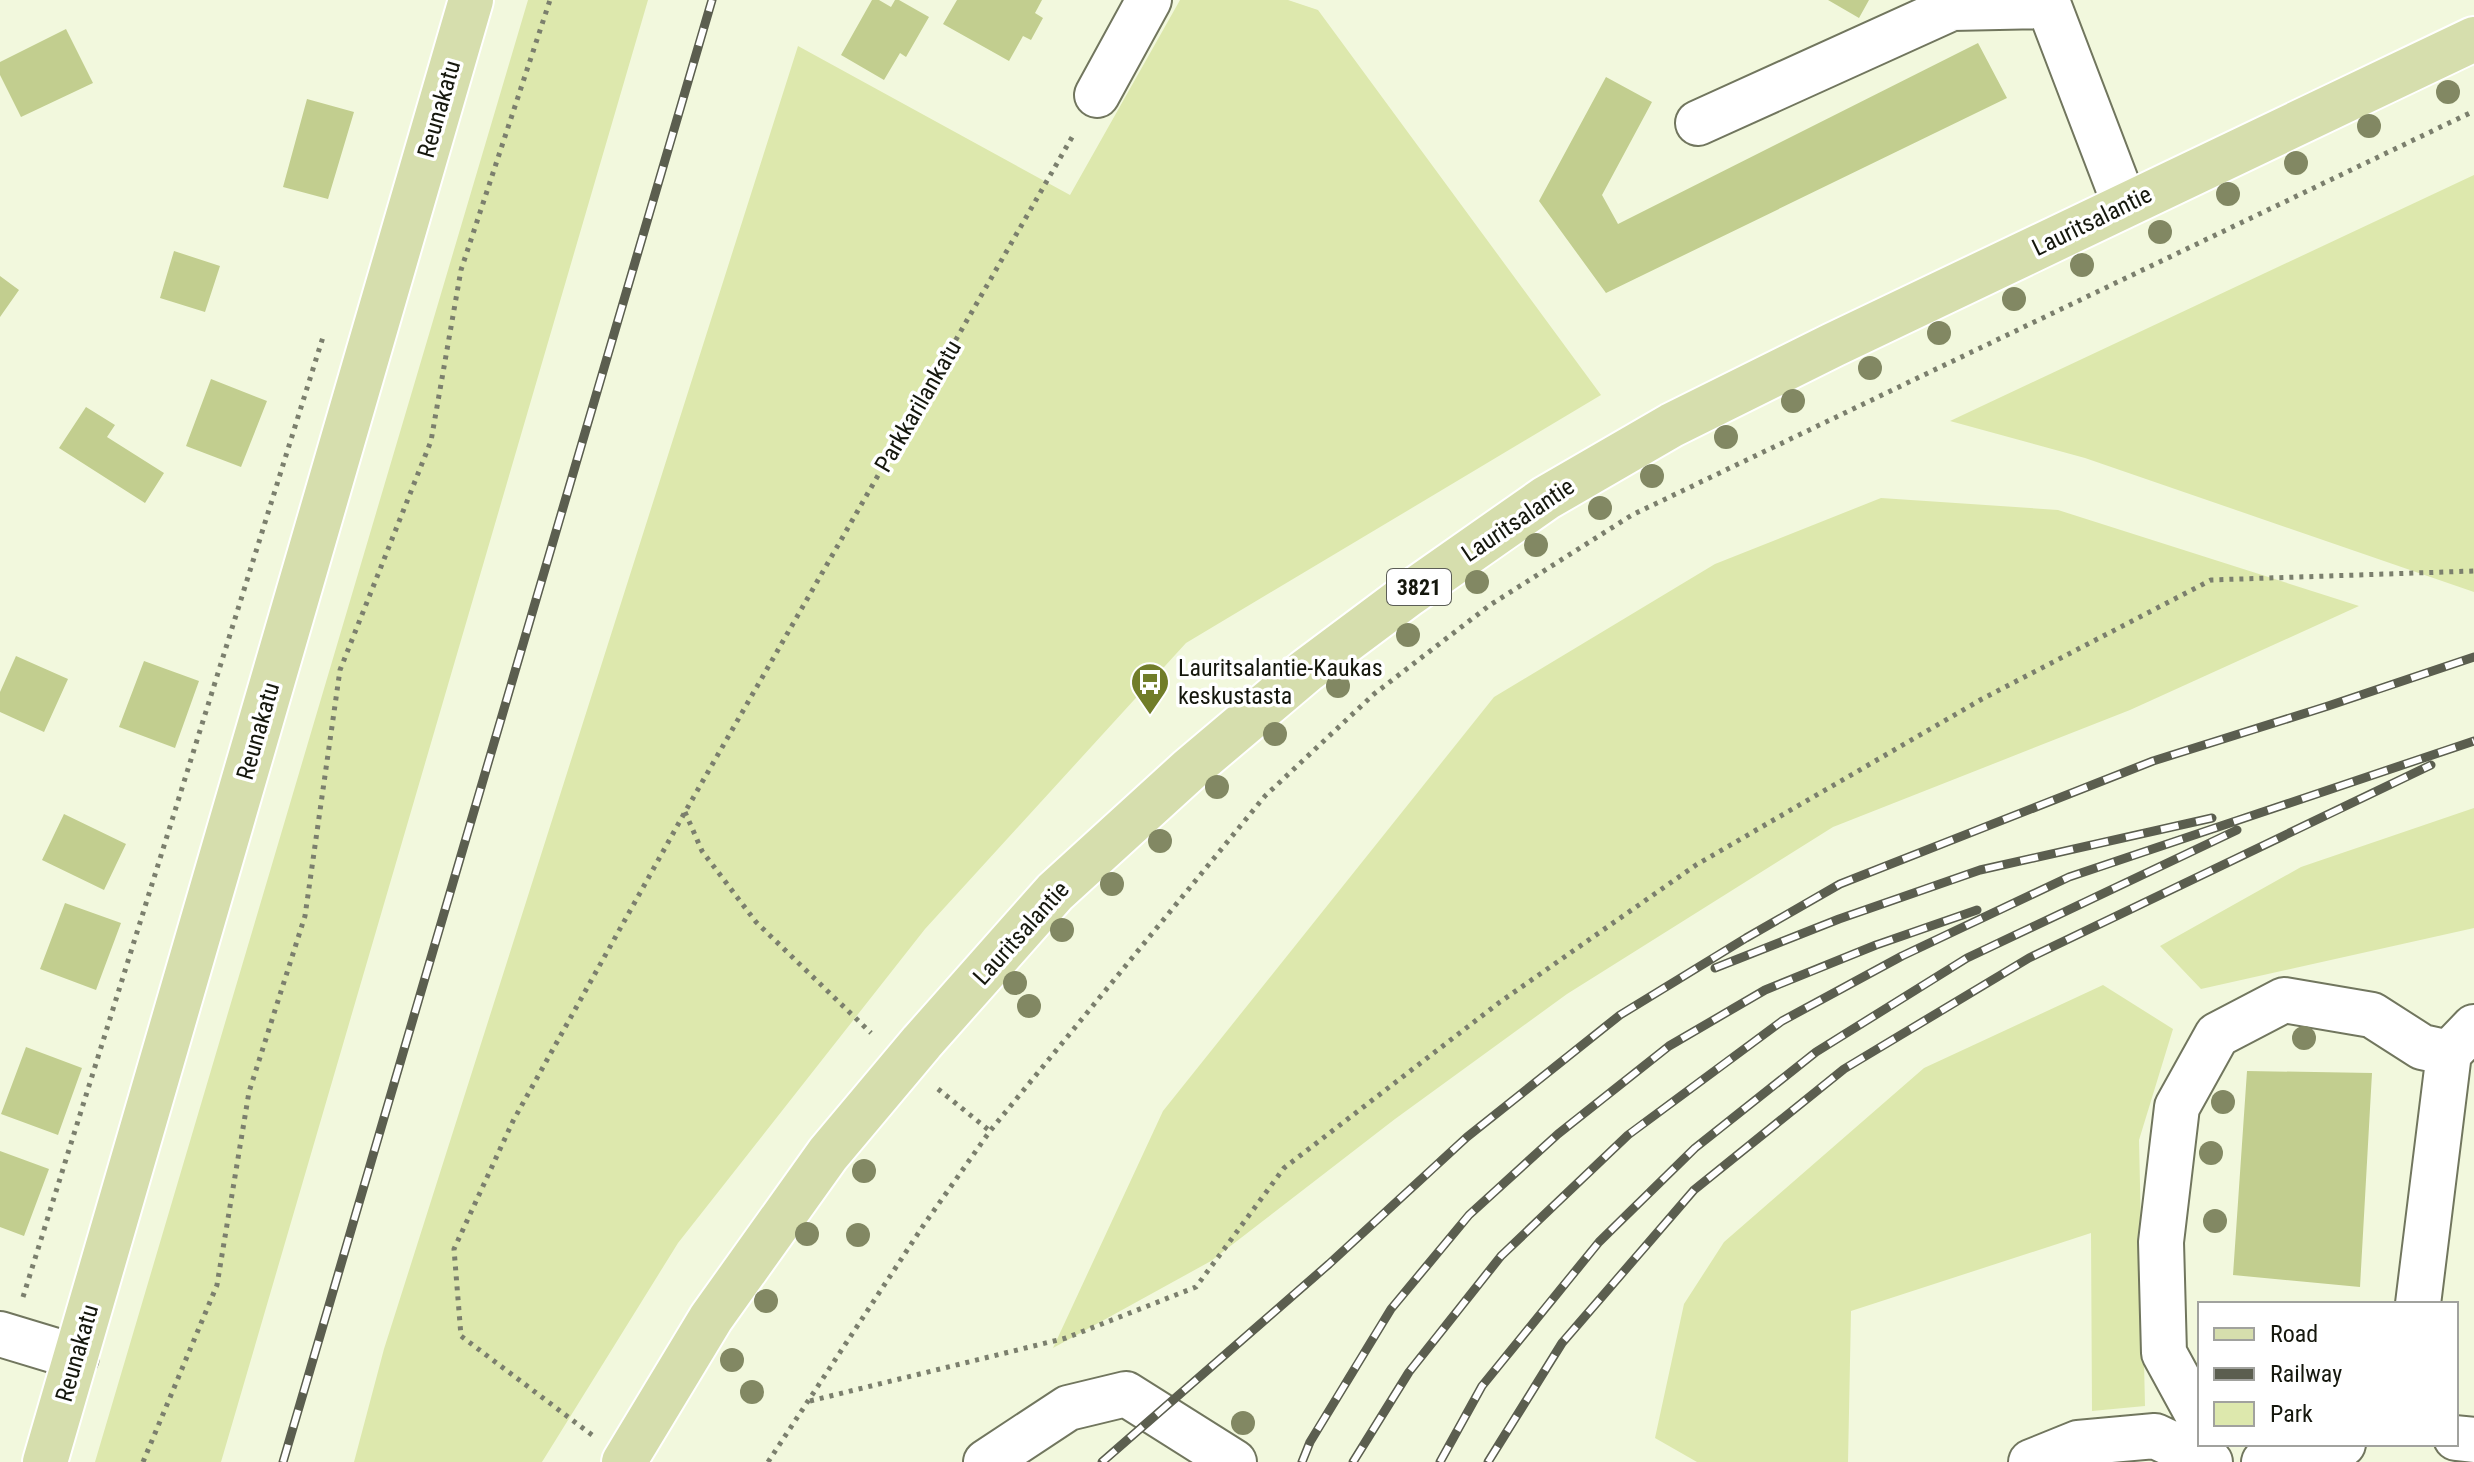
<svg xmlns="http://www.w3.org/2000/svg" width="2474" height="1462" font-family="'Roboto Condensed',sans-serif">
  <rect width="100%" height="100%" fill="#f2f8dd"/>
  <path fill="#dde8ad" d="M528,0H648L221,1462H95Z
    M1180,0H1288L1318,10L1601,395L1186,643L925,929L678,1243L542,1462H354L384,1349L798,46L1070,195Z
    M2474,175V592L2085,458L1950,421Z
    M1881,498L2058,510L2359,606L2130,710L1833,827L1567,994L1395,1119L1211,1261L1053,1348L1163,1111L1494,697L1715,564Z
    M2474,808V928L2201,989L2160,946L2301,867Z
    M2103,985L2173,1029L2139,1140L2145,1406L2092,1411L2091,1233L1851,1311L1848,1462H1697L1655,1438L1684,1304L1724,1242L1924,1068Z"/>
  <path fill="#c2ce8f" d="M872,0H879L891,7L895,0H899L929,17L906,57L900,53L884,80L841,55Z
    M957,0H1042L1035,13L1043,18L1031,40L1023,36L1009,61L943,24Z
    M1828,0H1869L1859,18Z
    M66,29L93,83L21,117L0,75V62Z
    M1978,43L2007,98L1606,293L1539,201L1606,77L1652,102L1602,195L1618,224Z
    M307,99L354,112L328,199L283,187Z
    M174,251L220,266L205,312L160,298Z
    M0,276L19,290L0,317Z
    M211,379L267,401L241,467L186,446Z
    M86,407L115,425L107,437L164,473L145,503L59,448Z
    M16,656L68,679L44,732L0,712V692Z
    M144,661L199,681L175,748L119,727Z
    M64,814L126,844L104,890L42,860Z
    M65,903L121,923L96,990L40,969Z
    M26,1047L82,1068L58,1135L1,1114Z
    M2247,1071L2372,1073L2360,1287L2233,1275Z
    M0,1151L49,1169L24,1236L0,1227Z"/>
  <g fill="none" stroke-linecap="round" stroke-linejoin="round">
    <defs>
      <path id="minor" d="M1097,95L1149,0
        M1698,123L1952,8L2049,6L2125,205
        M2418,1304L2449,1053L2474,1027
        M0,1334L76,1357
        M2200,1419L2164,1353L2161,1242L2177,1107L2217,1035L2284,1000L2372,1015L2422,1047L2449,1053
        M2456,1438L2474,1440
        M986,1462L1068,1408L1126,1394L1234,1462
        M2031,1462L2078,1443L2155,1436L2210,1462
        M2264,1462L2343,1444"/>
      <path id="major" d="M45,1462L471,0
        M624,1462L711,1318L828,1154L922,1042L1055,892L1190,769L1306,671L1409,594L1546,498L1672,425L1833,345L2474,39"/>
    </defs>
    <use href="#minor" stroke="#71765e" stroke-width="48"/>
    <use href="#major" stroke="#fff" stroke-width="48"/>
    <path stroke="#7b7f6d" stroke-width="5" stroke-dasharray="4 6" stroke-linecap="butt" d="M685,812L702,851L756,922L871,1033
      M938,1089L990,1131
      M23,1297L323,337
      M810,1401L1066,1338L1196,1287L1284,1168L1500,1002L1696,865L1982,699L2211,580L2474,571
      M592,1435L461,1336L454,1249L513,1121L685,812L1075,132
      M143,1462L217,1285L249,1092L305,916L340,670L431,441L461,270L550,0
      M768,1462L923,1226L990,1131L1265,796L1374,694L1490,605L1632,515L2474,111"/>
    <use href="#minor" stroke="#fff" stroke-width="44"/>
    <use href="#major" stroke="#d6dead" stroke-width="44"/>
    <defs>
      <path id="rail" d="M1715,968L1839,919L1980,870L2212,818
        M283,1462L712,0
        M1102,1462L1329,1264L1467,1137L1620,1015L1746,938L1840,884L2153,761L2328,706L2474,657
        M1302,1462L1310,1442L1391,1309L1469,1215L1558,1134L1669,1046L1765,990L1876,945L1977,910
        M1353,1462L1409,1372L1501,1256L1628,1135L1782,1021L1902,956L2069,877L2474,741
        M1440,1462L1482,1386L1599,1242L1695,1148L1816,1052L1967,958L2237,830
        M1488,1462L1562,1343L1694,1190L1844,1069L2029,958L2431,765"/>
    </defs>
    <use href="#rail" stroke="#5b5e4f" stroke-width="9"/>
    <use href="#rail" stroke="#fff" stroke-width="6" stroke-dasharray="18" stroke-linecap="butt"/>
  </g>
  <g fill="#828863">
    <circle cx="2448" cy="92" r="12"/>
    <circle cx="2369" cy="126" r="12"/>
    <circle cx="2296" cy="163" r="12"/>
    <circle cx="2228" cy="194" r="12"/>
    <circle cx="2160" cy="232" r="12"/>
    <circle cx="2082" cy="265" r="12"/>
    <circle cx="2014" cy="299" r="12"/>
    <circle cx="1939" cy="333" r="12"/>
    <circle cx="1870" cy="368" r="12"/>
    <circle cx="1793" cy="401" r="12"/>
    <circle cx="1726" cy="437" r="12"/>
    <circle cx="1652" cy="476" r="12"/>
    <circle cx="1600" cy="508" r="12"/>
    <circle cx="1536" cy="545" r="12"/>
    <circle cx="1477" cy="582" r="12"/>
    <circle cx="1408" cy="635" r="12"/>
    <circle cx="1338" cy="686" r="12"/>
    <circle cx="1275" cy="734" r="12"/>
    <circle cx="1217" cy="787" r="12"/>
    <circle cx="1160" cy="841" r="12"/>
    <circle cx="1112" cy="884" r="12"/>
    <circle cx="1062" cy="930" r="12"/>
    <circle cx="1015" cy="983" r="12"/>
    <circle cx="1029" cy="1006" r="12"/>
    <circle cx="2304" cy="1038" r="12"/>
    <circle cx="2223" cy="1102" r="12"/>
    <circle cx="2211" cy="1153" r="12"/>
    <circle cx="864" cy="1171" r="12"/>
    <circle cx="2215" cy="1221" r="12"/>
    <circle cx="807" cy="1234" r="12"/>
    <circle cx="858" cy="1235" r="12"/>
    <circle cx="766" cy="1301" r="12"/>
    <circle cx="732" cy="1360" r="12"/>
    <circle cx="752" cy="1392" r="12"/>
    <circle cx="1243" cy="1423" r="12"/>
  </g>
  <defs>
    <symbol id="bus-pin" viewBox="-11 -11 22 30"><path d="M0 17L-7.5 6A9.5 9.5 0 1 1 7.5 6Z" fill="#717d29" stroke="#fff"/><path d="M-5-6H5V4H4V6H2V4H-2V6H-4V4H-5ZM-3.5-4V0h7V-4ZM-3.5 1.2v1.5H-2V1.2ZM2 1.2v1.5H3.5V1.2Z" fill="#fff"/></symbol>
  </defs>
  <g fill-rule="evenodd">
    <use href="#bus-pin" x="1128" y="660" width="44" height="60"/>
  </g>
  <g text-anchor="middle" stroke-width="7" stroke-linejoin="round" paint-order="stroke">
    <rect fill="#fff" stroke="#5b5d56" stroke-width="2" x="1387" y="569" width="64" height="36" rx="6"/>
    <g font-size="22" font-weight="bold" fill="#15170d">
      <text x="1419" y="595">3821</text>
    </g>
    <g font-size="24" fill="#15170d" stroke="#fff">
      <text transform="translate(439 109) rotate(-74)" y="8">Reunakatu</text>
      <text transform="translate(2092 221) rotate(-26)" y="8">Lauritsalantie</text>
      <text transform="translate(918 406) rotate(-60)" y="8">Parkkarilankatu</text>
      <text transform="translate(1518 520) rotate(-34)" y="8">Lauritsalantie</text>
      <text transform="translate(258 731) rotate(-74)" y="8">Reunakatu</text>
      <text transform="translate(1021 933) rotate(-48)" y="8">Lauritsalantie</text>
      <text transform="translate(77 1353) rotate(-74)" y="8">Reunakatu</text>
    </g>
    <g font-size="24" fill="#15170d" stroke="#fff" text-anchor="start">
      <text x="1178" y="676">Lauritsalantie-Kaukas<tspan x="1178" dy="28">keskustasta</tspan></text>
    </g>
  </g>
  <rect x="2198" y="1302" width="260" height="144" fill="#ffffff" stroke="#a1a29e" stroke-width="2"/>
  <rect x="2214" y="1328" width="40" height="12" fill="#d6dead" stroke="#a1a29e" stroke-width="2"/>
  <text x="2270" y="1342" font-size="24" fill="#15170d">Road</text>
  <rect x="2214" y="1368" width="40" height="12" fill="#5b5e4f" stroke="#a1a29e" stroke-width="2"/>
  <text x="2270" y="1382" font-size="24" fill="#15170d">Railway</text>
  <rect x="2214" y="1402" width="40" height="24" fill="#dde8ad" stroke="#a1a29e" stroke-width="2"/>
  <text x="2270" y="1422" font-size="24" fill="#15170d">Park</text>
</svg>
